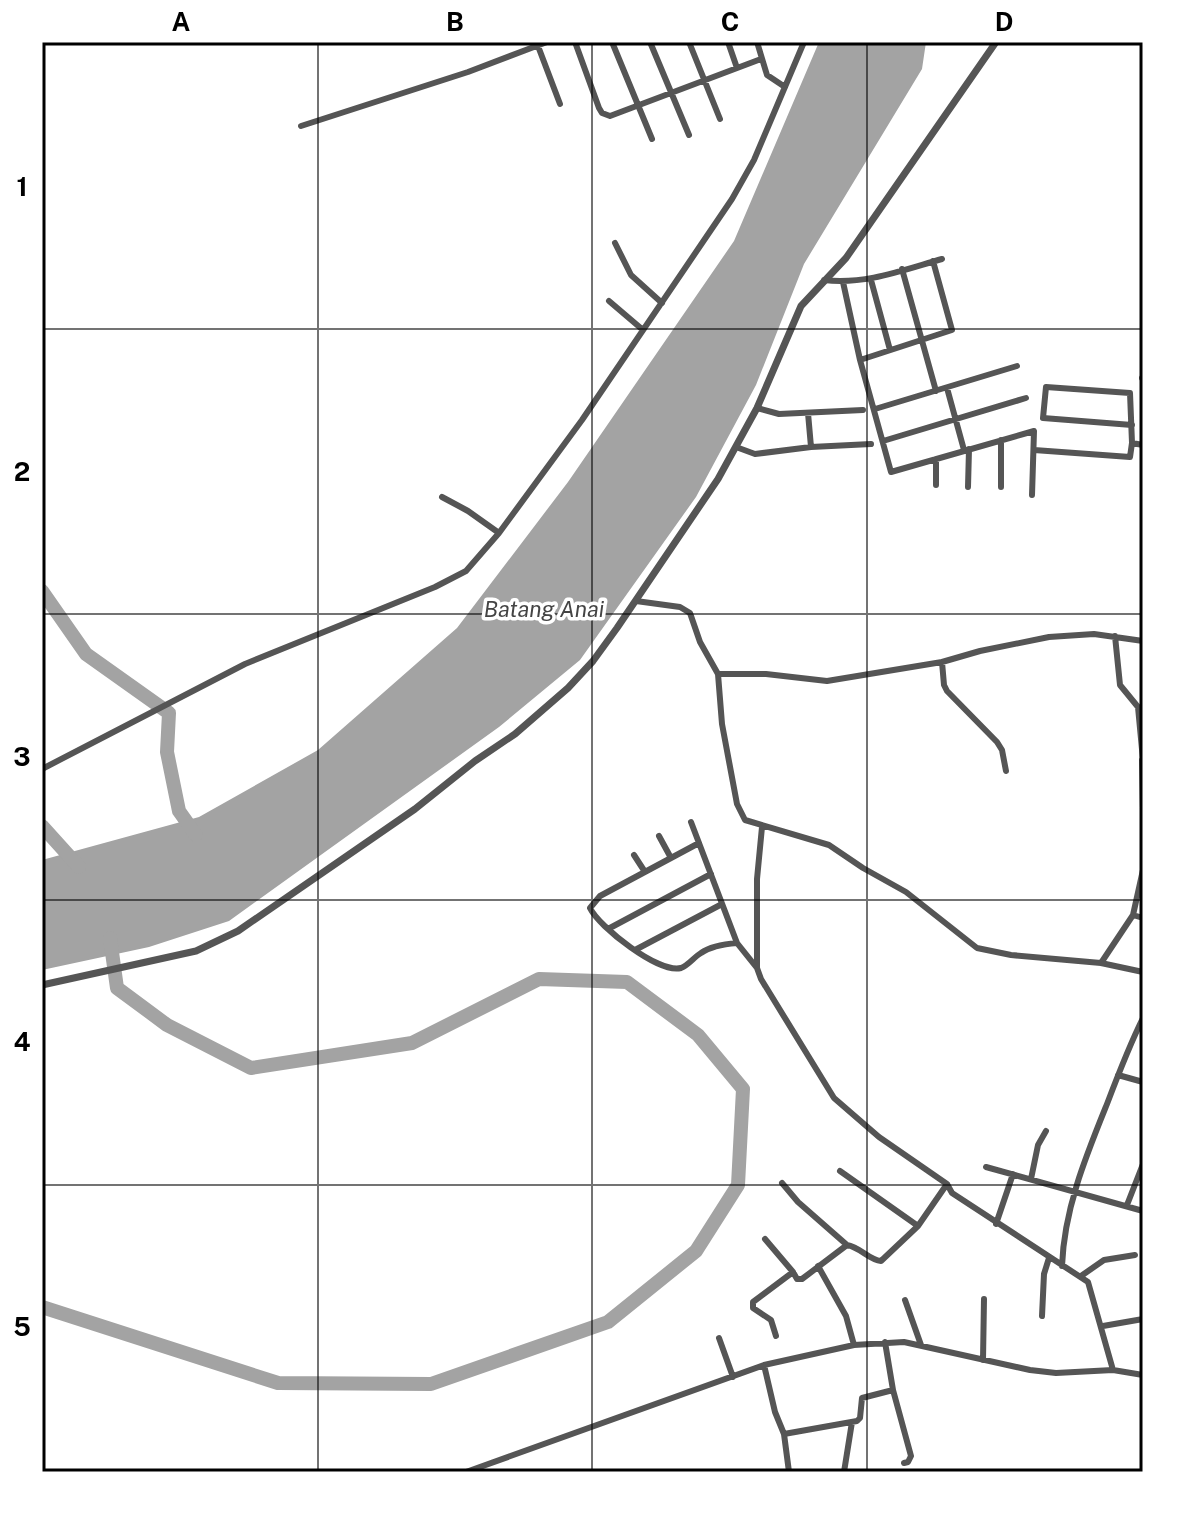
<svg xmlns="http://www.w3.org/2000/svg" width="1185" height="1514" font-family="'Public Sans',sans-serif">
  <rect width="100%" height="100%" fill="#fff"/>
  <path fill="#a3a3a3" d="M819,42H926L922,69L804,264L756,385L696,497L580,660L499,727L229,921L149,947L42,970V860L199,817L318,750L457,628L568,482L734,241Z"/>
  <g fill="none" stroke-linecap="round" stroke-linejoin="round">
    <path stroke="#a3a3a3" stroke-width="14" d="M42,591L86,654L169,713L167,752L179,811L196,835
      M42,826L79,867
      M42,1307L278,1383L431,1384L608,1322L696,1251L738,1185L743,1089L698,1035L627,982L539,979L412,1043L251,1068L167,1025L117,988L110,938"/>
    <path stroke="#555" stroke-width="6" d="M575,42L599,108L602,113L610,116L761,59
      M612,42L652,139
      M650,42L689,135
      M689,42L720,119
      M728,42L737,68
      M757,42L767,75L785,87
      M538,46L560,104
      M301,126L468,72L547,42
      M615,243L631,275L662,303
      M902,269L936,391
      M824,280C865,285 903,270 942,259
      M871,280L890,350
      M843,282L860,360L891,472L1034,431L1032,495
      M609,301L643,330
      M860,360L952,330L933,261
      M1142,378H1143
      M947,388L964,450
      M757,408L779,414L863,410
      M875,409L1017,366
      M1132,425L1043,418L1046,387L1130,393L1132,443L1143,445
      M883,441L1026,398
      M736,447L755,454L811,447L808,413
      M811,447L871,444
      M1034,450L1130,457L1132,443
      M936,459V485
      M968,487L969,449
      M1001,487V440
      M442,497L468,511L499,533
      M636,601L680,607L690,613L700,642L718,674L722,724L737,804L745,820L829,845L863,868L906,892L977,948L1011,955L1101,963L1143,972
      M1115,636L1120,685L1138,707L1143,760
      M718,674H766L827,681L942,662
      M1142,760L1143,809
      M42,769L245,664L435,587L466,571L499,533L582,420L732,199L754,160L804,42
      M1006,771L1002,750L997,742L947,691L944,685L942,662L980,651L1049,637L1094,634L1143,641
      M1143,809V854
      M691,822L737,943L757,968
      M762,827L757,879V968L761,979L834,1098L879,1137L947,1184L952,1193L1088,1282L1113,1370
      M659,836L671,858
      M699,843L600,896L590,908C599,927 659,974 681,968C689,965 694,957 701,953C711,946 725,944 737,943
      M634,855L645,872
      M1143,870L1133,915L1143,918
      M608,929L711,874
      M635,950L722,904
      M1101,963L1133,915
      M1118,1075L1143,1082
      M986,1167L1143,1211
      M840,1171L918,1226
      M1031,1179L1038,1145L1046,1131
      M782,1183L798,1202L847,1245
      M1127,1205L1143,1164
      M996,1224L1013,1174
      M765,1239L793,1272
      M818,1266L846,1316L854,1345
      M1062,1266C1064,1209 1086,1156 1107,1104C1118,1075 1129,1046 1143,1018
      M1081,1276L1104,1260L1135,1255
      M905,1300L921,1345
      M1042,1316L1044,1274L1049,1258
      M1103,1326L1143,1319
      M776,1336L771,1320L753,1308V1302L793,1272L797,1279H802L847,1245C860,1247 869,1260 881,1261L918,1226L947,1184
      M719,1338L733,1377
      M983,1360L984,1299
      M764,1365L775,1412L784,1434L789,1472
      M893,1390L911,1456L908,1462L904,1463
      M784,1434L857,1421L860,1418L862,1398L893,1390L885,1342
      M466,1472L764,1365L854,1345L904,1342L1030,1370L1056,1373L1113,1370L1143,1375
      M844,1472L852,1422"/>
    <path stroke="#555" stroke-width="7" d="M42,985L196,951L238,931L415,809L475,761L515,734L568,688L593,661L617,628L718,479L757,408L801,306L846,258L996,42"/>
  </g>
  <path fill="none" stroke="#000" stroke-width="2" stroke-opacity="0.55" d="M318,42V1472M592,42V1472M867,42V1472M42,329H1143M42,614H1143M42,900H1143M42,1185H1143"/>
  <g text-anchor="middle" stroke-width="7" stroke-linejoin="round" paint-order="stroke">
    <g font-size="22" font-style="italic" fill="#444" stroke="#fff">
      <text x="544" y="617">Batang Anai</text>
    </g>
  </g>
  <rect width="1185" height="1514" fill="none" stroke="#ffffff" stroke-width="88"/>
  <rect x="44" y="44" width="1097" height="1426" fill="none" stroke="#000" stroke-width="3"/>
  <g font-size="26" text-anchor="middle" font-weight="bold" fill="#000">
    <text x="181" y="31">A</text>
    <text x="455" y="31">B</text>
    <text x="730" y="31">C</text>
    <text x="1004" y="31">D</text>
    <text x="22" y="196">1</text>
    <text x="22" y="481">2</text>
    <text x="22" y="766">3</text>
    <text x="22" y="1051">4</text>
    <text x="22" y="1336">5</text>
  </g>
</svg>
